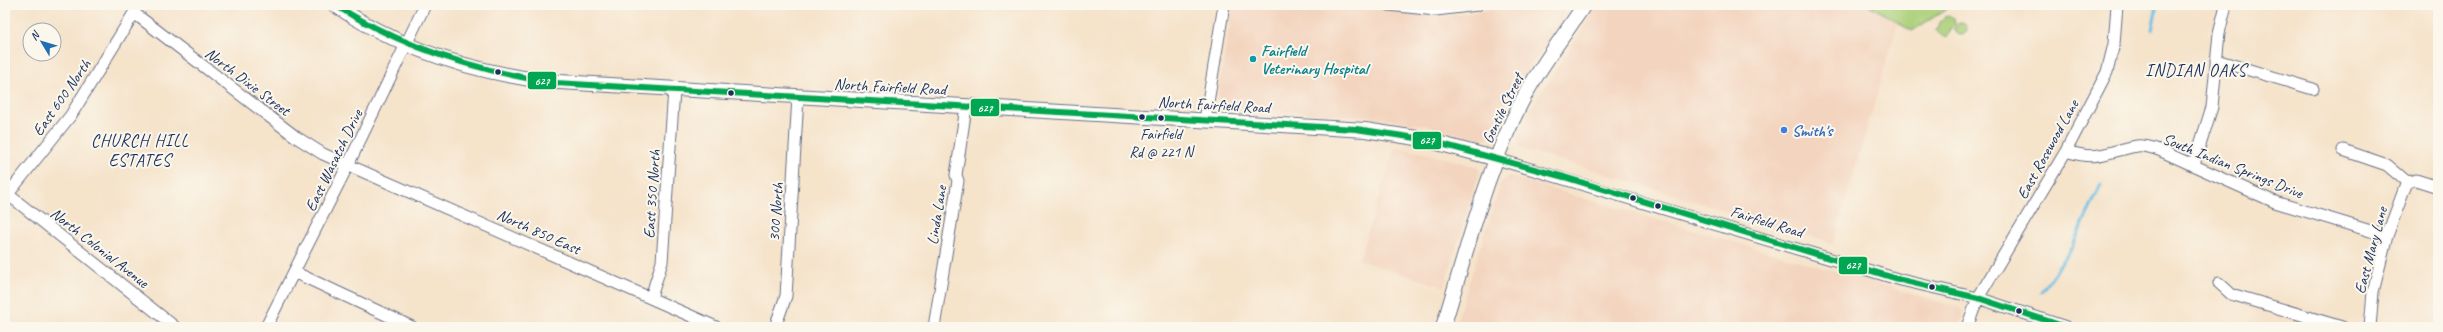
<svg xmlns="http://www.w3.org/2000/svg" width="2443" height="332" font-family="Caveat,sans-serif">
  <rect width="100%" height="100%" fill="#fbf7ec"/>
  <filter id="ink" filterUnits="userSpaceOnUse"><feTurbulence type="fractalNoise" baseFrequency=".025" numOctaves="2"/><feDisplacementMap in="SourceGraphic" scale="8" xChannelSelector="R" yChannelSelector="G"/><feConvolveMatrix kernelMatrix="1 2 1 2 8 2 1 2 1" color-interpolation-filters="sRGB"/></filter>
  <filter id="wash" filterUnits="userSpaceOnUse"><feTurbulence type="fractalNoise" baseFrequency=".012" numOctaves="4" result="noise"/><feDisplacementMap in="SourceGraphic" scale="16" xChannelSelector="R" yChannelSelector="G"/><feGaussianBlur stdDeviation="0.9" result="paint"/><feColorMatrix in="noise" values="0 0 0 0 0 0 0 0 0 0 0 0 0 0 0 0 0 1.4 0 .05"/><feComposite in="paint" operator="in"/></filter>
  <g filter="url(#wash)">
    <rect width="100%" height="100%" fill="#f5e3ca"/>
    <path fill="#f3d4be" d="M1233,5H1335L1449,16L1525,5H1559L1564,13L1561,22L1512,92L1492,135L1483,140L1429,126L1372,117L1222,107L1217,99Z
      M1598,5H1869L1898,23L1833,243L1520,148L1517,136L1532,106Z
      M1395,147L1454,160L1476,167L1480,170L1444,287L1359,260Z
      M1508,176L1958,307L1962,310V318L1958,327H1455L1501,182Z"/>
    <path fill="#abd07a" stroke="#63806c" d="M1869,5H1953L1912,31Z
      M1949,16L1954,18L1955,24L1946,38L1935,30L1944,17Z
      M1955 29a6 6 0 1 1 12 0a6 6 0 1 1-12 0Z"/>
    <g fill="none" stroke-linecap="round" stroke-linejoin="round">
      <path stroke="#67bfe5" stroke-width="3" d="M2152,30L2157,5
        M2041,292L2072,247L2101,185"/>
    </g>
  </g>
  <g filter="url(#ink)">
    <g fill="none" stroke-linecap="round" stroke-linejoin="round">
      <defs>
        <path id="minor" d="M1389,5L1436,10L1477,5
          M2216,60L2313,89
          M1205,120L1224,5
          M2343,150L2387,165L2407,182
          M2066,151C2100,162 2107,151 2137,146C2144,145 2153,148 2159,150L2275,202L2387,236
          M1497,159L1901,280L1978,298L2066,327
          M2194,164L2212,107L2219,33L2226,5
          M2407,182L2416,180L2438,187
          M5,192L175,327
          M8,194L71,115L134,13L296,137L323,154L716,327
          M294,272L412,327
          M2219,283L2231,294L2342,327
          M651,297L662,262L674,90
          M266,327L348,165L425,5
          M775,327L786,296L798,97
          M934,327L958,181L956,175L966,107
          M1967,327L1978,298L2066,151L2107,72L2114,44L2117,5
          M2370,327L2373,292L2387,236L2407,182"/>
        <path id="major" d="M335,5C396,47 470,71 543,81L1365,130L1423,139L1497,159
          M1443,327C1467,251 1486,170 1523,99C1540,66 1564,36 1584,5"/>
      </defs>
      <use href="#minor" stroke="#676e84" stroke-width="13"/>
      <use href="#major" stroke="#676e84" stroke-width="16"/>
      <use href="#minor" stroke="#fff" stroke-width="11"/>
      <use href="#major" stroke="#fff" stroke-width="14"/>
      <defs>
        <path id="bus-1" d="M335,5C403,48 476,71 555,83L1356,129L1423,139L1564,177L1901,280L1978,298L2066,327"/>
      </defs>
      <use href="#bus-1" stroke="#fbf7ec" stroke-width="9"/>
      <use href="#bus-1" stroke="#00a651" stroke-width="6"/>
    </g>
  </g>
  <circle fill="#0f9aa8" stroke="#fbf7ec" stroke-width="1.5" cx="1253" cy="59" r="4"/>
  <g fill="#1b2f5e" stroke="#fbf7ec" stroke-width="1.5">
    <circle cx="498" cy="72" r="3.5"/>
    <circle cx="731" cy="93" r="3.5"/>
    <circle cx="1142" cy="117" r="3.5"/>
    <circle cx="1161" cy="118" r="3.5"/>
    <circle cx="1633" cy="198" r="3.5"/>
    <circle cx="1658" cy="206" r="3.5"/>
    <circle cx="1932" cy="287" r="3.5"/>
    <circle cx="2019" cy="311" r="3.5"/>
  </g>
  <circle fill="#3f7fe0" stroke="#fbf7ec" stroke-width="1.5" cx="1784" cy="130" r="4"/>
  <g text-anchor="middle" stroke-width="4" stroke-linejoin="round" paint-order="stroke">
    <g font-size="15" fill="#1b2f5e" stroke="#fbf7ec">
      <text x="1161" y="139">Fairfield<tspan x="1161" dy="18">Rd @ 221 N</tspan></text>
    </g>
    <g font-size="16" font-weight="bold" fill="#0d838f" stroke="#fbf7ec" text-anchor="start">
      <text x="1261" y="56">Fairfield<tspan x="1261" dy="18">Veterinary Hospital</tspan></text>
    </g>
    <g font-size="16" fill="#1b2f5e" stroke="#fbf7ec">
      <text transform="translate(248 81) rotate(37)" y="6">North Dixie Street</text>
      <text transform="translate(890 86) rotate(3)" y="6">North Fairfield Road</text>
      <text transform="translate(61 97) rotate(-55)" y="6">East 600 North</text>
      <text transform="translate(1214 104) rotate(3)" y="6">North Fairfield Road</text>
      <text transform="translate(1502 108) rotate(-64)" y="6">Gentile Street</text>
      <text transform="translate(2047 149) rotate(-61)" y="6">East Rosewood Lane</text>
      <text transform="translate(333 160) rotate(-64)" y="6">East Wasatch Drive</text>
      <text transform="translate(2233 165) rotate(22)" y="6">South Indian Springs Drive</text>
      <text transform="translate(651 194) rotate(-86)" y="6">East 350 North</text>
      <text transform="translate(775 212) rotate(-86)" y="6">300 North</text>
      <text transform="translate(936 215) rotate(-81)" y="6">Linda Lane</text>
      <text transform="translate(1767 221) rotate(17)" y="6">Fairfield Road</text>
      <text transform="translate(539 231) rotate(24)" y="6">North 850 East</text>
      <text transform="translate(100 247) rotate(38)" y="6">North Colonial Avenue</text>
      <text transform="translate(2370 250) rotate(-75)" y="6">East Mary Lane</text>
    </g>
    <g font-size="16" font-weight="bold" fill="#366cbe" stroke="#fbf7ec" text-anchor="start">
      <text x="1792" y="136">Smith's</text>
    </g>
    <g font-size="17" letter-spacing="1" fill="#1b2f5e" stroke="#fbf7ec">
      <text x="2196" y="76">INDIAN OAKS</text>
      <text x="140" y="146">CHURCH HILL<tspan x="140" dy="20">ESTATES</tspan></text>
    </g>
  </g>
  <g stroke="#fbf7ec" stroke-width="1.5">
    <rect x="527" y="71" width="30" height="19" rx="4" fill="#00a651"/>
    <rect x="970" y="98" width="30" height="19" rx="4" fill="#00a651"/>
    <rect x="1412" y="131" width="30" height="19" rx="4" fill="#00a651"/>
    <rect x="1838" y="256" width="30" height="19" rx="4" fill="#00a651"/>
  </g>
  <g font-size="11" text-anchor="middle" font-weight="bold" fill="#fff">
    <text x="542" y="85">627</text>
    <text x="985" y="112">627</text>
    <text x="1427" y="144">627</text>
    <text x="1853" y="269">627</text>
  </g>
  <rect width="2443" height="332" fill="none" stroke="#fbf7ec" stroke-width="20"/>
  <g transform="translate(42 42) rotate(308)"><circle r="19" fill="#fbf7ec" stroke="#a1a7b3"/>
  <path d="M0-3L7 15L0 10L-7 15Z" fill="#1f6fb2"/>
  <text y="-6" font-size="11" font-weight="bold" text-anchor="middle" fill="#1b2f5e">N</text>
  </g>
</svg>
